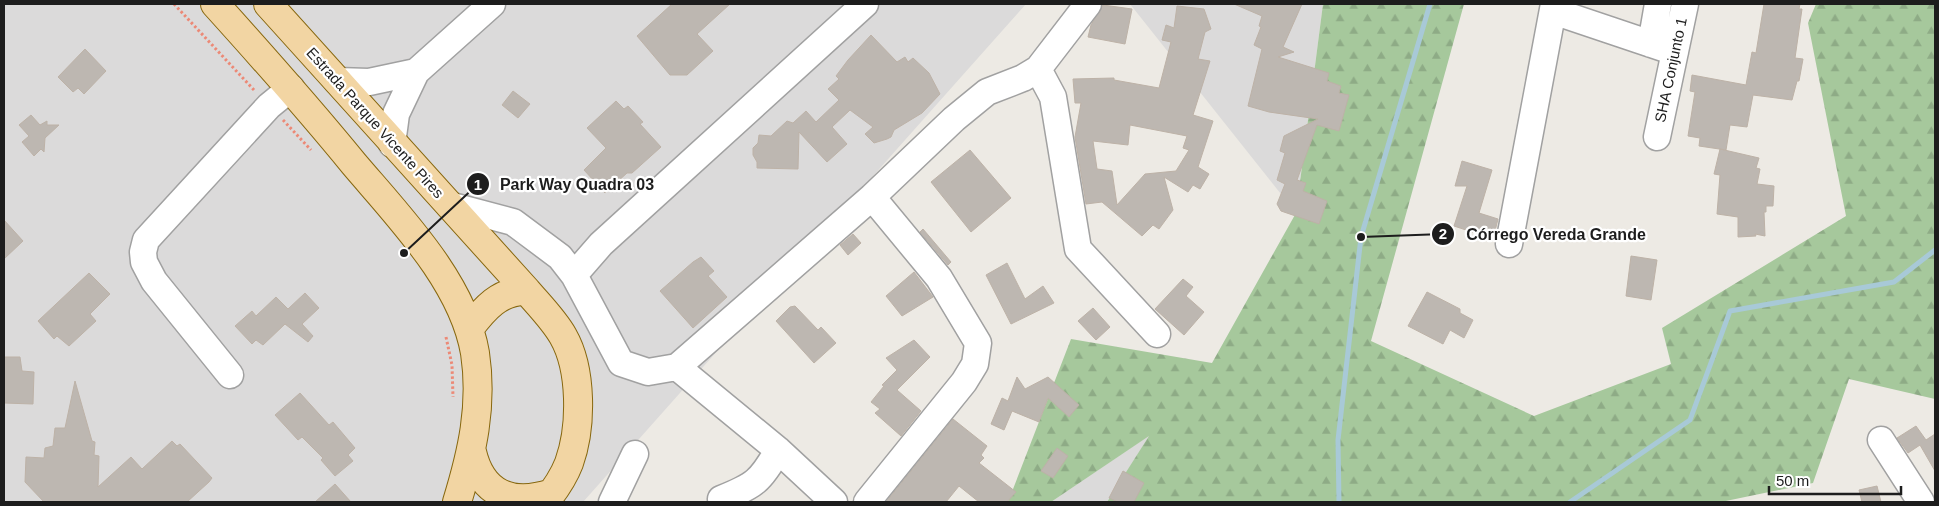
<svg xmlns="http://www.w3.org/2000/svg" width="1939" height="506" font-family="Helvetica,sans-serif">
  <defs>
    <pattern id="forest-firs" width="22" height="20" patternUnits="userSpaceOnUse" patternTransform="scale(1.25)"><rect width="22" height="20" fill="#a6c89c"/><path d="M5 1l3.5 6h-7zM16 11l3.5 6h-7z" fill="#8eab86"/></pattern>
  </defs>
  <rect width="100%" height="100%" fill="#edeae4"/>
  <path fill="#dbdada" d="M4,4H1026L583,502H4Z
    M1130,4H1323L1296,213Z
    M1150,435L1107,502H1051Z"/>
  <path fill="url(#forest-firs)" d="M1323,4H1464L1371,341L1534,416L1671,364L1662,328L1846,216L1808,23L1816,4H1935V399L1849,379L1813,483L1721,502H1107L1149,436L1051,502H1008L1071,339L1212,363L1296,213Z"/>
  <g fill="none" stroke-linecap="round" stroke-linejoin="round">
    <path stroke="#a8c9d7" stroke-width="5" d="M1339,502L1338,440L1361,237L1430,4
      M1570,502L1690,420L1730,311L1894,282L1935,250"/>
  </g>
  <path fill="#bdb7b1" stroke="#bdb2a7" fill-rule="evenodd" d="M672,4H730L697,34L713,51L687,75H670L637,36Z
    M1234,4H1302L1283,47L1294,52L1278,57L1329,73L1327,81L1341,86L1339,93L1349,95L1339,131L1317,125L1297,180L1306,183L1303,191L1327,201L1319,224L1281,211L1277,204L1285,184L1277,180L1285,153L1280,151L1284,136L1318,119L1269,112L1248,106L1262,49L1254,45L1261,27L1259,26L1262,16Z
    M1764,4H1800L1799,9H1802L1795,58L1803,59L1799,81H1797L1792,100L1753,95L1747,127L1730,125L1726,150L1699,146L1700,138L1688,136L1695,92L1690,91L1692,75L1746,85L1752,52L1756,53Z
    M1103,5L1132,9L1125,44L1088,37L1091,25Z
    M1177,6L1204,9L1211,29L1205,32L1198,59L1210,61L1193,115L1213,121L1198,167L1209,174L1200,189L1193,185L1188,192L1164,177L1173,210L1159,229L1153,225L1142,236L1102,202L1086,204L1075,137L1081,103H1075L1073,79L1114,78V80L1159,88L1171,42L1162,40L1166,25L1174,28ZM1130,125L1187,136L1183,148L1189,150L1176,171L1145,174L1117,205L1112,171L1097,169L1093,141L1128,145Z
    M871,35L897,62L905,57L908,62L913,58L929,73L940,94L922,113L894,130L891,137L887,139L874,143L865,134L873,127L850,110L832,127L847,144L827,162L799,132L798,169L757,168V162L753,155V148L758,143L759,135L771,136L787,121L793,123L806,111L816,122L839,100L828,89L839,79L836,76L848,60Z
    M85,49L106,71L84,94L78,88L73,92L58,77Z
    M513,91L530,104L518,118L502,105Z
    M616,101L624,109L628,106L643,122L640,124L661,147L632,173H627L605,193L584,170L606,148L587,128Z
    M31,115L40,125L47,121V125H59L45,138L44,152L41,149L34,156L22,142L29,136L19,125Z
    M1720,149L1759,158L1756,168L1760,169L1757,184L1774,186L1773,206H1766V212H1764L1765,236L1755,234L1756,236L1738,237V217L1717,214L1720,175L1714,174Z
    M970,150L1011,198L971,232L931,182Z
    M1462,161L1492,170L1479,213L1498,219L1493,239L1454,226L1467,186H1455Z
    M4,220L23,241L4,259Z
    M923,229L951,262L948,265L920,232Z
    M853,234L861,243L848,255L840,245Z
    M1631,256L1657,260L1651,300L1626,296Z
    M701,257L714,271L708,276L727,297L693,328L660,291L693,262Z
    M1007,263L1025,299L1043,286L1054,303L1011,324L986,275Z
    M914,272L933,297L902,316L886,296Z
    M89,273L110,294L90,314L96,321L69,346L57,336L54,339L38,321Z
    M1183,279L1193,287L1186,296L1204,312L1184,335L1155,309Z
    M1427,292L1460,309V313L1473,320L1464,338L1450,330L1443,344L1408,326Z
    M305,293L319,308L302,324L313,336L308,342L285,324L263,345L256,340L252,344L235,326L252,311L256,316L276,297L288,309Z
    M795,306L818,330L821,327L836,343L814,363L776,321L790,307Z
    M1093,308L1110,327L1096,340L1078,321Z
    M914,340L930,357L897,390L921,411L901,436L875,413L880,409L871,402L884,386L882,385L897,370L886,358Z
    M4,357H20L22,371L34,372L33,404L4,403Z
    M1017,377L1025,389L1048,377L1079,405L1069,417L1048,398L1039,422L1012,411L1004,430L991,424L1002,398L1008,401Z
    M75,381L92,441L95,442L94,455L99,456L98,487L131,457L142,469L172,441L177,446L180,444L212,478L209,482L187,502H44L25,482L26,457L44,458L45,448L53,446L55,428H65Z
    M300,393L329,425L333,422L355,448L348,455L353,461L335,476L321,460L323,458L302,437L298,440L275,415Z
    M953,419L987,446L981,455L984,458L979,463L1016,492L1007,502H979L959,486L946,502H886Z
    M1916,426L1926,440L1935,434V471L1920,445L1908,453L1897,438Z
    M1057,448L1068,456L1053,478L1041,471Z
    M1123,471L1144,483L1134,502H1118L1109,498Z
    M335,484L351,502H315Z
    M1877,486L1881,502H1862L1859,490Z"/>
  <g fill="none" stroke-linecap="round" stroke-linejoin="round">
    <defs>
      <path id="minor" d="M1553,11L1675,52
        M1651,44L1658,4
        M1038,69L1053,97L1078,249L1157,334
        M337,81L369,82L416,72
        M1657,137L1685,4
        M392,144L396,114L416,72L492,4
        M449,205L513,222L560,257L574,275L621,363L648,372L677,367L872,197L954,119L987,92L1023,78L1038,69L1088,4
        M1509,244L1554,4
        M574,275L601,244L865,4
        M677,367L778,450L834,502
        M230,375L154,281L144,262L143,252L146,240L269,106L291,88
        M1881,440L1921,502
        M721,499C754,486 761,481 778,450
        M612,502L635,454
        M867,502L964,382L975,364L978,343L939,278L872,197"/>
      <path id="major" d="M215,4C262,56 309,109 354,164C399,217 463,282 475,353C483,406 472,453 457,502
        M268,4L527,291C539,305 554,320 563,336C582,369 582,427 569,463C564,476 554,491 545,502
        M469,329C484,309 500,290 527,291
        M472,452C482,495 512,506 552,493"/>
    </defs>
    <use href="#minor" stroke="#a1a1a1" stroke-width="29"/>
    <use href="#major" stroke="#87670e" stroke-width="30"/>
    <path stroke="#ec8976" stroke-width="3" stroke-dasharray="2.5 2.5" stroke-linecap="butt" d="M174,4L254,90
      M283,120L311,150
      M446,337L452,365L453,397"/>
    <use href="#minor" stroke="#fff" stroke-width="26"/>
    <use href="#major" stroke="#f2d5a3" stroke-width="28"/>
  </g>
  <g text-anchor="middle" stroke-width="4.5" stroke-linejoin="round" paint-order="stroke">
    <g font-size="15" fill="#1d1d1d" stroke="#fff">
      <text transform="translate(1671 70) rotate(-78)" y="5">SHA Conjunto 1</text>
      <text transform="translate(375 123) rotate(48)" y="5">Estrada Parque Vicente Pires</text>
    </g>
  </g>
  <path fill="none" stroke="#1d1d1d" stroke-width="2" d="M404 253L478 184M1361 237L1443 234"/>
  <g fill="#1d1d1d" stroke="#fff" stroke-width="2">
    <circle cx="404" cy="253" r="5"/>
    <circle cx="1361" cy="237" r="5"/>
    <circle cx="478" cy="184" r="12"/>
    <circle cx="1443" cy="234" r="12"/>
  </g>
  <g font-size="15" text-anchor="middle" font-weight="bold" fill="#fff">
    <text x="478" y="190">1</text>
    <text x="1443" y="239">2</text>
  </g>
  <g font-size="16" text-anchor="middle" font-weight="bold" fill="#1d1d1d" stroke="#fff" stroke-width="4.5" stroke-linejoin="round" paint-order="stroke">
    <text x="577" y="190">Park Way Quadra 03</text>
    <text x="1556" y="240">Córrego Vereda Grande</text>
  </g>
  <rect width="1939" height="506" fill="none" stroke="#1d1d1d" stroke-width="10"/>
  <path d="M1769 486v8h132v-8" fill="none" stroke="#1d1d1d" stroke-width="2.5"/>
  <text x="1776" y="486" font-size="15" fill="#1d1d1d" stroke="#ffffff" stroke-width="4" paint-order="stroke">50 m</text>
</svg>
